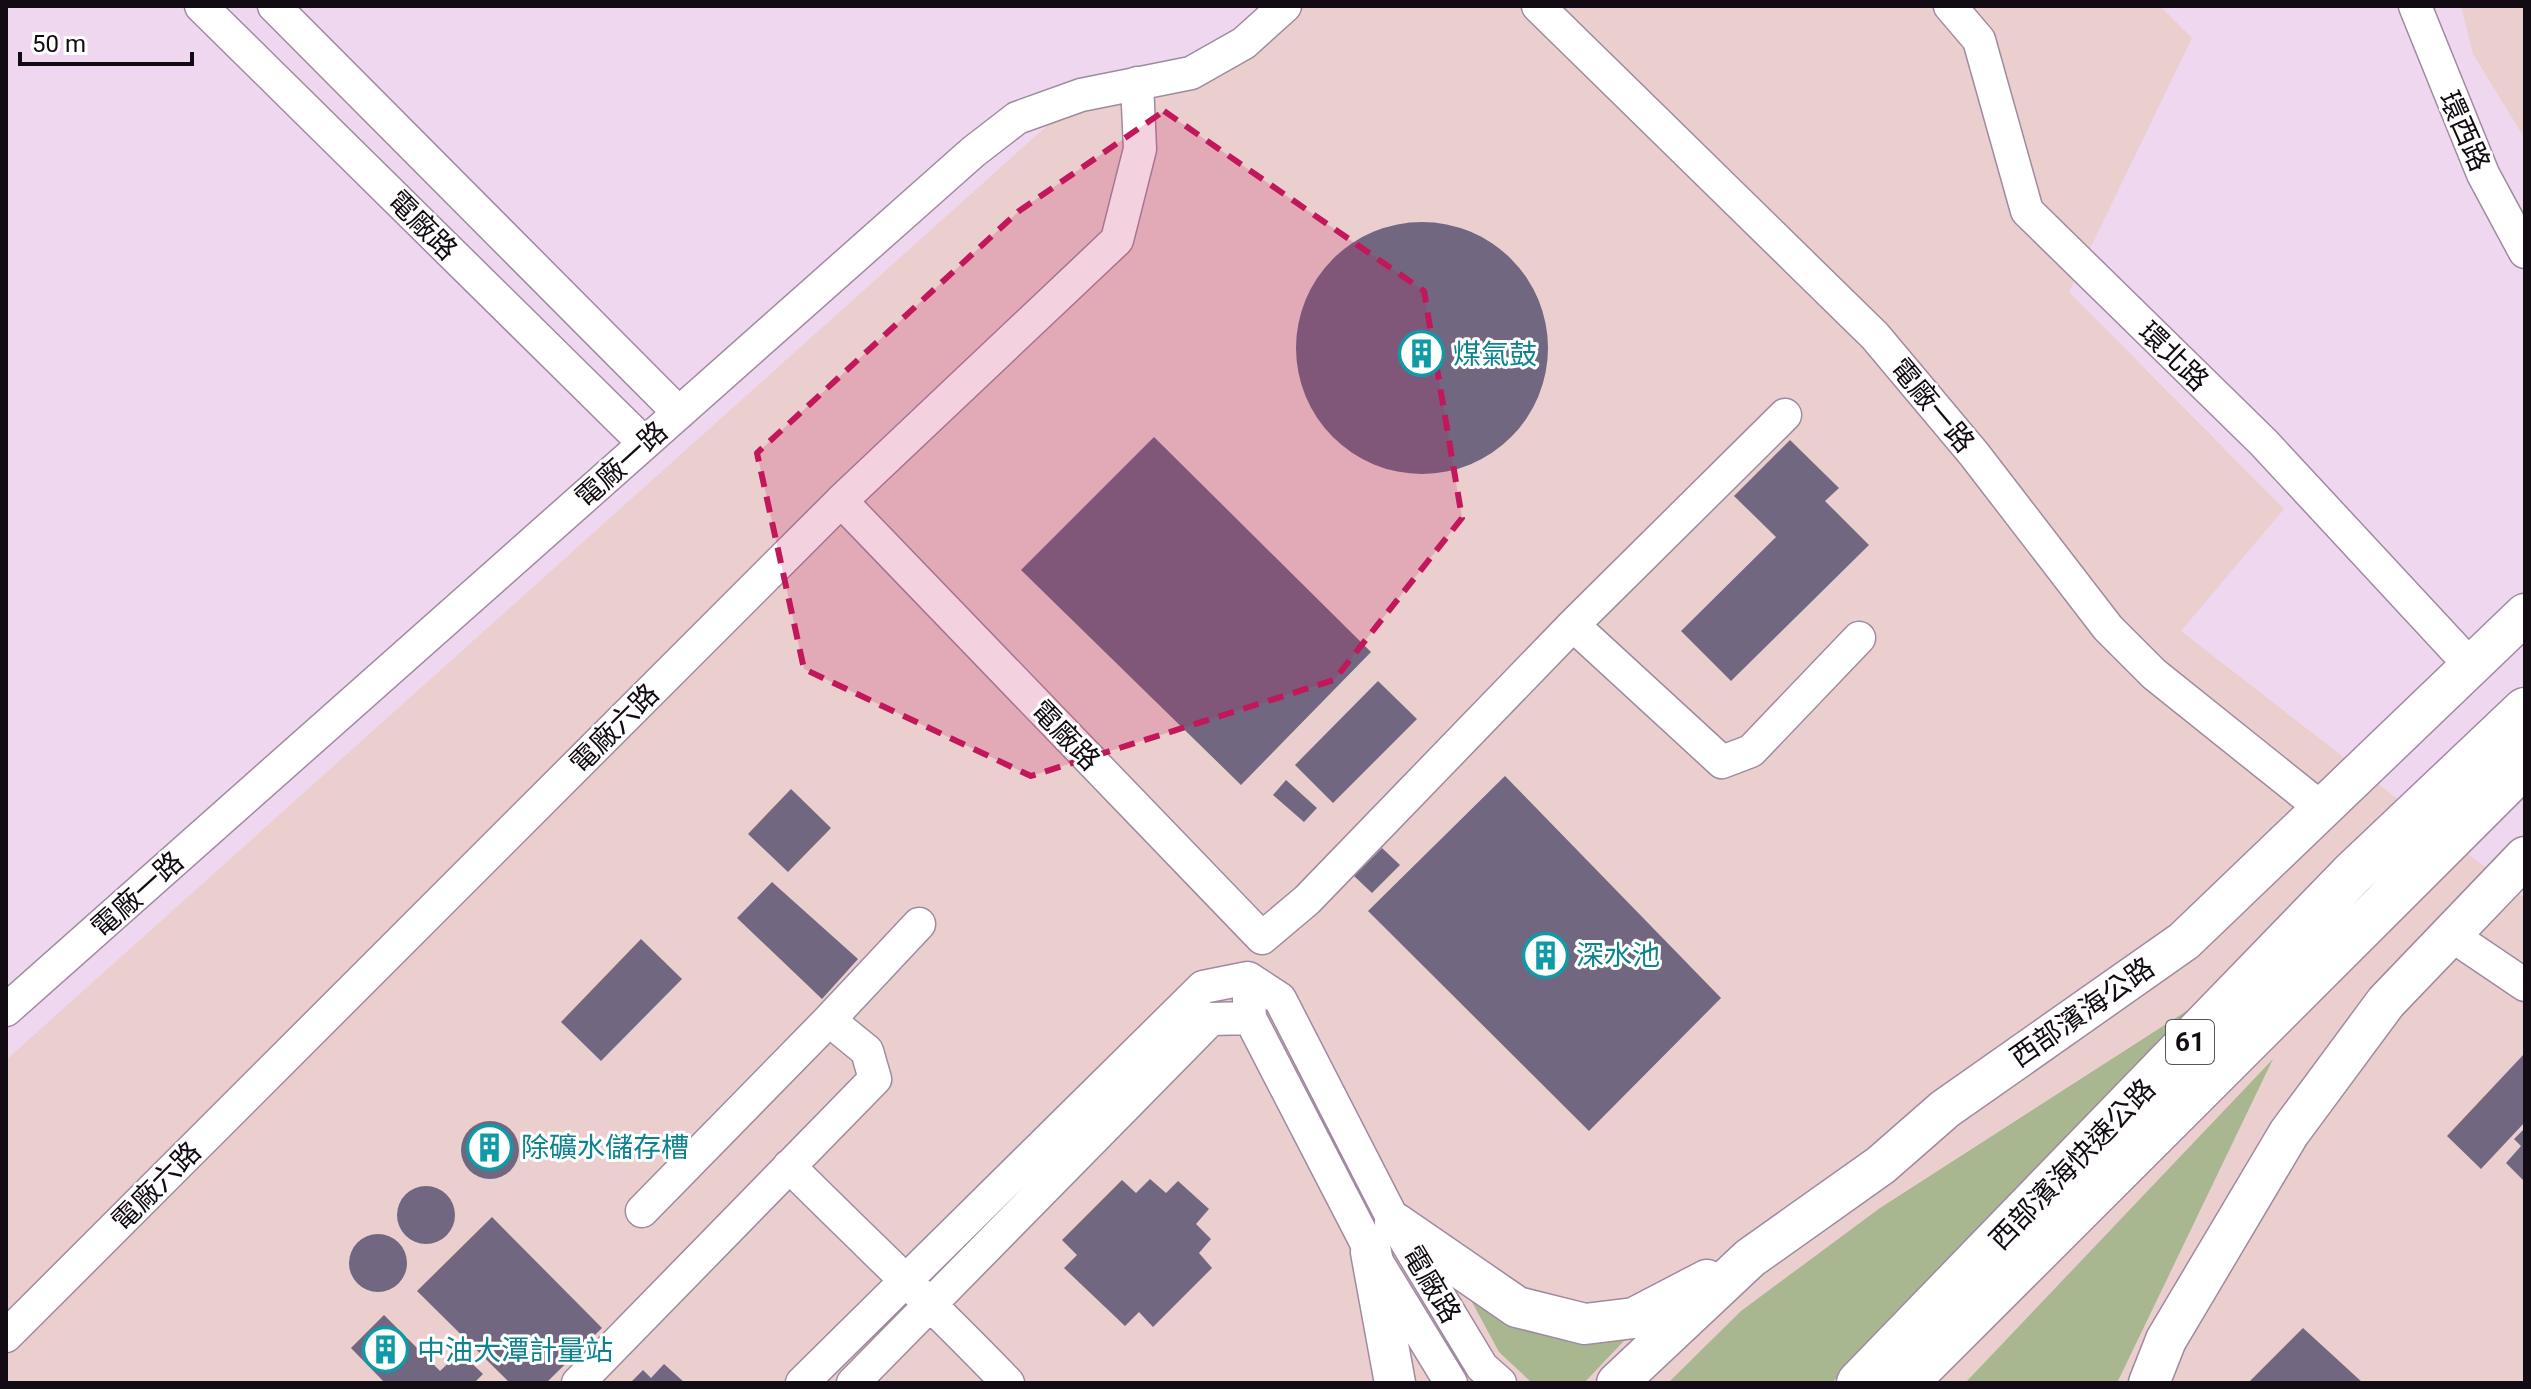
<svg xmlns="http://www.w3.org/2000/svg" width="2531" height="1389" font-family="Roboto,'Noto Sans TC',sans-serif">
  <rect width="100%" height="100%" fill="#efd7f0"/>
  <path fill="#eacfce" d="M1264,6H2160L2192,38L2069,292L2284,509L2181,631L2525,898V1383H6V1060L1069,106L1205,79Z
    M2461,6H2525V139L2473,54Z"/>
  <path fill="#a8b790" d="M2216,992L1832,1383H1668L1741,1311L1880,1208Z
    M2273,1059L2117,1383H1965Z
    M1465,1289L1639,1325L1584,1383H1532L1499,1352Z"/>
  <path fill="#716781" d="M1296 348a126 126 0 1 1 252 0a126 126 0 1 1-252 0Z
    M1154,437L1371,652L1241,785L1021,570Z
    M1790,440L1839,488L1825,501L1869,545L1731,681L1681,631L1776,537L1734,496Z
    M1378,681L1417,719L1333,803L1295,765Z
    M1505,776L1721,998L1589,1131L1368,911Z
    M1286,780L1317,808L1304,822L1273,795Z
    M791,789L831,828L788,872L748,834Z
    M1382,848L1400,865L1372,893L1354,876Z
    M772,882L858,959L822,999L737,918Z
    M641,939L682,979L601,1061L561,1022Z
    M2525,1053V1122L2481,1169L2447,1136Z
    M461 1150a29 29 0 1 1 58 0a29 29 0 1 1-58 0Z
    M2525,1128V1182L2506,1163L2521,1146L2514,1139Z
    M1150,1179L1166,1193L1178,1181L1209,1209L1196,1224L1211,1239L1199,1253L1212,1268L1153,1327L1139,1312L1125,1326L1064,1268L1077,1255L1062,1240L1122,1180L1136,1193Z
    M397 1215a29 29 0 1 1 58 0a29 29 0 1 1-58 0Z
    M492,1217L602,1328L546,1383H510L417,1291Z
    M349 1263a29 29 0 1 1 58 0a29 29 0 1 1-58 0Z
    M384,1315L440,1371L460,1352L483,1374L474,1383H385L351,1348Z
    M2303,1328L2363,1383H2248Z
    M664,1364L685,1383H630L643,1370L651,1378Z"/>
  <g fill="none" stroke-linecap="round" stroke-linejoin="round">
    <defs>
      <path id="minor" d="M201,6L644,443
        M274,6L679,413
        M1538,6L1875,336L1974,454L2108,628L2154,674L2320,807
        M1950,6L1979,40L2027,211L2264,443L2470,665
        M2415,6L2483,174L2525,252
        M841,501L1262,938
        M1573,625L1722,762L1751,751L1859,638
        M2451,935L2525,985
        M1262,938L1307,900L1573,625L1785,415
        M1249,999L1250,1018L1371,1252L1451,1383
        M6,1010L973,152L1017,118L1081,95L1191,73L1244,43L1285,6
        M829,1020L919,924
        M789,1166C862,1239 937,1309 1008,1383
        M6,1336L841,501L1117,240L1140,149L1137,83
        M578,1383L875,1079L867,1051L829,1020L642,1211
        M802,1383L1203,987L1248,978L1280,999L1395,1223L1482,1367L1500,1383
        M853,1383L1211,1019L1250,1018"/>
      <path id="major" d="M1395,1223L1517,1307L1585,1324L1634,1318L1707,1280
        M1371,1252L1395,1383
        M1617,1383L1750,1258L1881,1165L1945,1109L2184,941L2525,614
        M2149,1383L2166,1340L2289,1133L2386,1002L2525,857"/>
      <path id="highway" d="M1859,1383L2352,874L2525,710
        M1905,1383L2525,764"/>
    </defs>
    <use href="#minor" stroke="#a08aa1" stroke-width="35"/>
    <use href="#major" stroke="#a08aa1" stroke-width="43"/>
    <use href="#highway" stroke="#a08aa1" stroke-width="47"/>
    <use href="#minor" stroke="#fff" stroke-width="32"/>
    <use href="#major" stroke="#fff" stroke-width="40"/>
    <use href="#highway" stroke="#fff" stroke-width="44"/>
  </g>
  <path fill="#c2185b" fill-opacity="0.2" stroke="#c2185b" stroke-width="6" stroke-dasharray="16 10" stroke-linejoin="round" d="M1164,111L1424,291L1462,518L1334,680L1031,776L804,669L757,453L1019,211Z"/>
  <defs>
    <symbol id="building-ring" viewBox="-11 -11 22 22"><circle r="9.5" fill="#fff" stroke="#0f9aa8" stroke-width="1.5"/><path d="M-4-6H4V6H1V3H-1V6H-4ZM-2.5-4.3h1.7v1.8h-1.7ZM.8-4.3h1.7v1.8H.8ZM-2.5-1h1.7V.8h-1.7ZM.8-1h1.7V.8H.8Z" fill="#0f9aa8"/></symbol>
  </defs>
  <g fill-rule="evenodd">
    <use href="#building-ring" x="1396" y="328" width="51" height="51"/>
    <use href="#building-ring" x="1520" y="930" width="51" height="51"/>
    <use href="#building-ring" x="464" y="1122" width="51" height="51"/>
    <use href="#building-ring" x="360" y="1324" width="51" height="51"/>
  </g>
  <g text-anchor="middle" stroke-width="6" stroke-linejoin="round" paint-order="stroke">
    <rect fill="#fff" stroke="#5a545a" stroke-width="2" x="2166" y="1020" width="48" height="44" rx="6"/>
    <g font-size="26" font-weight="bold" fill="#130b13">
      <text x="2190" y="1051">61</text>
    </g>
    <g font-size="28" fill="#130b13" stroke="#fff">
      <text transform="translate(2465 131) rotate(66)" y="10">環西路</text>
      <text transform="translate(423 225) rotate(45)" y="10">電廠路</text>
      <text transform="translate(2174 356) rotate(44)" y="10">環北路</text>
      <text transform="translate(1933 405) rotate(50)" y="10">電廠一路</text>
      <text transform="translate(621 464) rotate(-42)" y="10">電廠一路</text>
      <text transform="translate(614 728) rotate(-45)" y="10">電廠六路</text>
      <text transform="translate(1066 735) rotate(46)" y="10">電廠路</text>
      <text transform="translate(137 894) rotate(-42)" y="10">電廠一路</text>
      <text transform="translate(2082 1012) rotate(-35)" y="10">西部濱海公路</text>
      <text transform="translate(2072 1164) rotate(-46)" y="10">西部濱海快速公路</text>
      <text transform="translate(156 1186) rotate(-45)" y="10">電廠六路</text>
      <text transform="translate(1432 1284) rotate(59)" y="10">電廠路</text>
    </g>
    <g font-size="28" fill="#0d838f" stroke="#fff" text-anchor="start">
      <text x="1453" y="364">煤氣鼓</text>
      <text x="1576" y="965">深水池</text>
      <text x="521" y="1157">除礦水儲存槽</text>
      <text x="417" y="1360">中油大潭計量站</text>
    </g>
  </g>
  <rect width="2531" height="1389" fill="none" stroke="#130b13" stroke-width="16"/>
  <path d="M20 52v12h172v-12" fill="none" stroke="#130b13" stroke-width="4"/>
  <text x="32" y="52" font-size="24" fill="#130b13" stroke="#ffffff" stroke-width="6" paint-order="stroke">50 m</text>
</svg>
